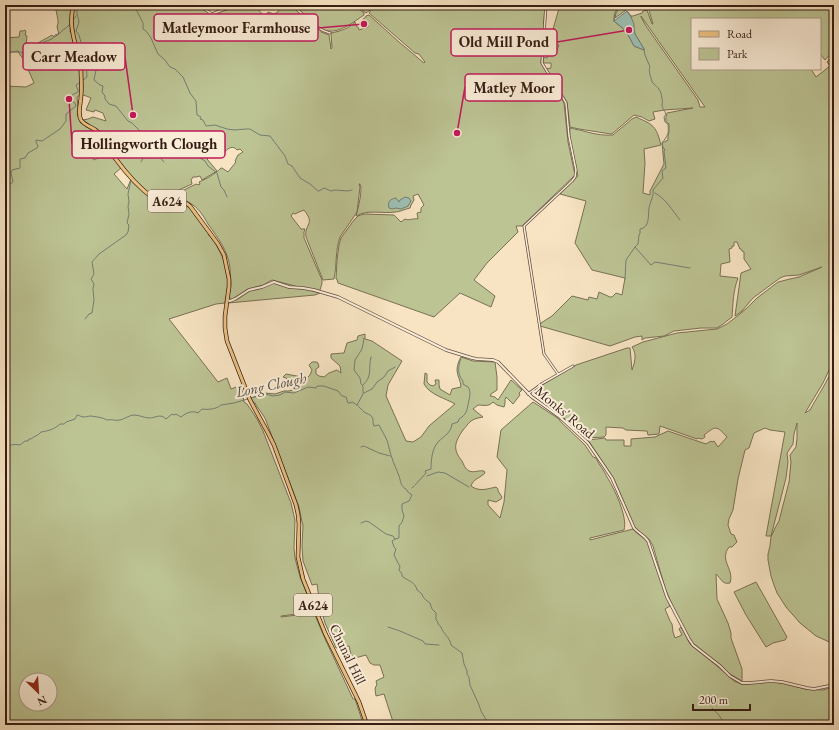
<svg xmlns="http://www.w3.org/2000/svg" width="839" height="730" font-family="'EB Garamond',serif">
  <rect width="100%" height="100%" fill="#f8e4c3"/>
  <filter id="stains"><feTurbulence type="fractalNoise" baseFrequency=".005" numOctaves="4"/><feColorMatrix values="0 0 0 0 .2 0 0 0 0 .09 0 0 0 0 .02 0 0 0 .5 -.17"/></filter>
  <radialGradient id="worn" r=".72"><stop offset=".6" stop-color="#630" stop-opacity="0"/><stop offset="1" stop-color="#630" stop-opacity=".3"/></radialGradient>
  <path fill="#bdc494" stroke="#797054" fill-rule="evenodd" d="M57,5H73C69,16 71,21 70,32L72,33L74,32L72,14L75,5H194L201,8L212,15L238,5H257C259,15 270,20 279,22L280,19L275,18L267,14L268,12L274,14L278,12L279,9L283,5H290L295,9L308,22L319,30H321V32L329,35L331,49L332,48L331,33C341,31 348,29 355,22L356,26L358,27L359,30L368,27L367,21L363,20V19L365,18L366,16L369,15L399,42L424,63L425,62L419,54L415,53L369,13L371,10H370L366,13L355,5H545L541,63L564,103L568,142L575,175L522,226H516L518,232L487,263L474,280L495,296L491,307L460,293L434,317L338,283L337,279H336L337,260L339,245L341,238L354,220L358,216L364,214L394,215L401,222L405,219C409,221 413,218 418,219L417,213L421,212V208L424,205L418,194L413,196L414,200L411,205L410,208C405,209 400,212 395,212C382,214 368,209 356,216C358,209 363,190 360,184H359L360,187L357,212L340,237C335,251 337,265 334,279L323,280L306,237C304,223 316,225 304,210L299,212L295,214L293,213L291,216L301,229H305L304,232V238L322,280V283L320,290L319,291L299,287L272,280L263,285L248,289L236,297L232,299H230C228,294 231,289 231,284C231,279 230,273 230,268C228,251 218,238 208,224C204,217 200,210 193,205C187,201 182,200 175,200L174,195L196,184L199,185L200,184L199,182C208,178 214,175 221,168H222L228,172L236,162L235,161L238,155L243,152L240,149L237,150C233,145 228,148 225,152L215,147L207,159L217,171L202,180L200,176L196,177H193L191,180L192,184L159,199L156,198L144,189L131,176L120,162L99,131L86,123L83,120L88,119L93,117L106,121L103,113L95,110L94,112L86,110L91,98C86,96 81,93 77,97L78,107H79L78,114L77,115C82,122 90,128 97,133L95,135L91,145H85L90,157H92L94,160C101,157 105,154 112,155L121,168L114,174L127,189L131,179C137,185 148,198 156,201C166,205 177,199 186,204C191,207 205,228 209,233L208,235L210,236C222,252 230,270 227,291C227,295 225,299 225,303L216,304L169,319L218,382L227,378L231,389L241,385L244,402L247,404L257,419L263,431L291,503L295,520L294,548L295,558L300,577L314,611L312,612L281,616V617L314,613L326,641L353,699H355L361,717L363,725H5V86L26,87L34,83L24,60L18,52H5V38L19,37L20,31H23L25,30L26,32L25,35L27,36L26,46L32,47C38,42 46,39 52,35L54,37L59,34L57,27L58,23V20L56,10ZM26,680H50V704H26Z
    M293,5H353L364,13V15C355,21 340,33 328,31C321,31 314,24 309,20C304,15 299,9 293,5Z
    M560,5H621L623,6L626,10L615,18L616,13L618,10L616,8L617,10C614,13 614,16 614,21L626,31L634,46L644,50V49L635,34L631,17L627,11L631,16H633L642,13L643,11L647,10L652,24H653L649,10L652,5H834V50L825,60L821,55H820V19H692V69H811L816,77L830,66L827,62L834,53V360L823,383L805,413L810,410C818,395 828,381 834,365V644L816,636L800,623L786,607L777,593L774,585L771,576L768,560V554L770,546L771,537L775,528L779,521L789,482L791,462L790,455L796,447L797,438V423L794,434L793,444L787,453L788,462L786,478L771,536H766L785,432L770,430L765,428L754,433L749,448L745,450L738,479L733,510L729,519L728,525L731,534L734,535L737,542L732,547H729C728,549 726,551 726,553C723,563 734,571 730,583C722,585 721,578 716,574L717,599L728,623L731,633V638L742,669V681L730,674L722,667L694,644L690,640L674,609L665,588L653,546C647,534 643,536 635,528L614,479L588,440L605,438L606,440H624V446H631V439L655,437L668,431L706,444L711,441L712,442L714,441L718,447L727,437C716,425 716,426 704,435L705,437L702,439L698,438L697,439L660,426L659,434L648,435L647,431L626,430L623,428L606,427V435L604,437L586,438L565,419L537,396L539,387L576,365L627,348H630L632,370C635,362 637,354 632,347L643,342L677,333L717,329L727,324L736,317L746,309L757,298L778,282L790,279L799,277L822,267L799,275L785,276L780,278L753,298L742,311L735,316L741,273L751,269L744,259V252L742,251L741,249H740L737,242H734V246H732V248L729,249L730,262L721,264L720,276L738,278C733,291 733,304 732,317L723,324L717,328H701L674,331L664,336L645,338L642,340V336L635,337L610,346L540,326L541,323L552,316L572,296L588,300L589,297L597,299L599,292L610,297H612L616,293L622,295L625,278L592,270L575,243L586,201L560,194L578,176C575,162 568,143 570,128C573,128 576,130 580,130C590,133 602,136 613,135L632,119L636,117C654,125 656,126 661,145L644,149L645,163L643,193L650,195V191L664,164L662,143L668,140V136L669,132V124C664,121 666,118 667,113L693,108L664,110L653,112L655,119L649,121L642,117L634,115L613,133L611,134L579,129L570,127L567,102L545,69L551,68V63H543V57L547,58L549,54H552L553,50H557L559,45L549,43ZM641,16L705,107H700L698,100L646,26L641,17Z
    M272,283H276L289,288L304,289L320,293L315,295L228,303L239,298L248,291L262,288Z
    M365,334V339L372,341L402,361L388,385L386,396L406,441L413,442L421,437L429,426L455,404C445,398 430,395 424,384L425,373L427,374V382L430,385L433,386L436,384L435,380H439V385L440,389L450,395L452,389L461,387C461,381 457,376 457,370C457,366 459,360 461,357L473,361L495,362L497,377V390L491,394L490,396H491L495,397L498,400L511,380L522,390L519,393L520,395L513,404L506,397C504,400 506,404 504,407L497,405L493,402C489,407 483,405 478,405L473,409L483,417C479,418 475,418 471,421C468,423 466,427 463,430C455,442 452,449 462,461C464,465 465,469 469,471C474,473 479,470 484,471L485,473C480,478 473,479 471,486C479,492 487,489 496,487L498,489V491L502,497L501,499L496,502L488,500V505L500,518L504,502L507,470L497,457L501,430L533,402L559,419L560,421L585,445L593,457L596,458C599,465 604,470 607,477C614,488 628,517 624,530L590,538V540L633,529C638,536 645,536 649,544L661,582L670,606L665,609L670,621L672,624L673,632L675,638L682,635L679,629L681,627L690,644L716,665L734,681L741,684H746L771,682L782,683L805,689L823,690L830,688L831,687L834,686V725H394L384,694L376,696L375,689L376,686L377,685L376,681L384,677L380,665H374L370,663L366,655L355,658L352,655H351L349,646L336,648L325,623L320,605L317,584L312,585L303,561L302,546L303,525L302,522L299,507L265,418L256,405L255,403H254L251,398L265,393L275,394L284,391H289L302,387L294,381L283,377L286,374L307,378L310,375L312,370L309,365L312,362H317L318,363L319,367L316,369V374L319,376L324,377L329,373L337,370L341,373L340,366L331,358V354L344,353L347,343L357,340L358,336Z
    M756,582L787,637L785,640L773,643L766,647L746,615L734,592Z"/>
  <path fill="#9dbfb3" stroke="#737e73" d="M627,11L631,17L634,24V28L635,34L644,49V50L634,46L626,31L614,21Z
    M405,197L409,198L411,201L408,206L401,209L396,208L392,209L389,208C387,202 390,199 396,198L399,202L400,200Z"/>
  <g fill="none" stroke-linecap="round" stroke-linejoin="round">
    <path stroke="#737e73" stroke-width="1" d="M80,5C74,12 78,14 79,22L76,31L79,35L82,46L94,56C87,62 86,68 87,77L83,80
      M133,5L137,11L143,23V29L146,31L151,38L158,54L164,59L170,67L175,69L183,77L190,93L196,101L197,115L201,117L200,119L203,120L206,126L215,125L227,129L235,130L246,129H250L260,135L270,136L285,156L288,164L292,166L300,178L310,184L318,191H319L324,188L331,191L335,190L348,191L352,190
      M610,5V6L616,8L617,9L615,13L614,21
      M72,21L76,16
      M644,50L645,55L650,67C648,71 651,77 652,82C658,88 661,89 662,99C663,101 662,103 662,105C662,108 665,111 666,114L664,117L665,122L668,124C669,134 668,135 662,143L663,147L665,150L664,151L666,168L662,171L663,178L653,190C654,196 650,202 649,208C648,215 650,228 640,229V234L639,235L638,244L635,247L651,265L655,262L690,268
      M5,53L13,52L17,51L23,53L27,49L35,50L44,42L52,39L55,35L60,33L63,30L66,28L70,24
      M88,64L96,70L94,80L100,85L103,86L102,92L105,96V99L109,104L116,106L128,121L132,123L142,133L148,141L152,144L183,149L185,151L187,150L205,161L208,166L217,173L221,187L224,190L227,197
      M152,145L155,152L164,162
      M141,162C143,159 143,157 145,154C147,150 148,148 148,143
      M5,193L10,184L13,182L11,173L12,170L20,168V159L25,158L28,153L37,148L38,146L36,142V140L42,141L60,129L66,121V114L76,106L75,103L70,100L69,98L72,95L78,92V90L76,85L80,82
      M655,193C666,199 672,210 680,220
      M625,279L626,260L635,247
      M85,319L89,314L92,313L94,300L93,289L94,284L91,279L94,274L92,262L99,254L126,235L128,232L129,225L127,223L129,214L128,206L129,202L128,194L131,180
      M363,385C373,376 368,368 371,357
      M364,393L372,389L377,382L384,377L388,371L395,367
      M357,405L363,394V386L361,384L360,378L354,370L355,360L362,349L364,339L363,338
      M361,447L364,446L379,453L390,456
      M5,449C10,444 14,444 20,445L25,441H28L29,439H31C34,436 38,436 41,432C48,431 55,429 60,424H64L66,422L75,419L77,415C79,415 81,417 84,417C86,417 88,416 91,416C96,417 102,417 107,420C112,419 115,421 120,420C125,419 129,415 134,415C139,415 145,418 149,418C156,418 160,413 166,419L172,414L174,415L176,414L181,417C186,413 192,410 198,413L202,409C208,410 217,409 221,405L234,403L265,394L273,396L280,395L285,392L294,393L308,387L316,388L317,386H324L338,391L342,396L346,397L348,403H350L352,402C358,405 360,408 364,412C366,414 371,414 372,417C374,419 372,422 374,426L379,425C381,429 383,433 385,436C389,443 389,451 392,458C394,465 397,470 399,476C401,481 400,486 406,489L408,492L412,495L409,501L402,504V510L404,516L402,522L399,526V538L395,539L392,541L394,547L396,549L394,555L398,563L400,566L399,570L402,574V576C407,581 415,581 417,590L422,594L423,597L426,600L430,603L432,609L436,613V620L438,622V624L441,627C443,634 450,637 451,645L462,653L464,664L467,671V674L469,677L470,685L479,705L481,711L489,725
      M427,476L438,472L445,473L469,487
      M415,485L426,473L425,471L431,469C431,460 432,449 438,442C444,436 451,433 452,424L458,422L459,419C468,414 467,408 469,400C470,394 471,392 468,387L463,384V381C457,374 458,367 461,358
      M412,488L414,486
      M361,523L366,521L369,522L386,534L393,536L395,539
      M388,627L400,631L423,641L425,644L439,645
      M712,708L719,715L725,725
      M5,716L7,718V725"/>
    <defs>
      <path id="minor" d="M198,5L212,14L236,5
        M291,5C305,14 312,28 330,33
        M546,5L542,63L566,103L569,136L576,170L575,177L572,181L524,226L544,354L558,374
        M528,394L543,383L573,366
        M372,722L373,725"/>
      <path id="tertiary" d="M227,300L230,301L235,299L249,290L262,287L274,282L289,287L303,288L314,290L338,297L446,350L472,358L477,359L493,360L498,362L532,397L560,417L588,443L595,453L612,478L634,528C638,533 644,535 648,541L667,597L689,639L693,645L720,666L730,676L742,683H749L771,681L782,682L807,688L814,689L834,685"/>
      <path id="primary" d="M74,5C66,26 79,50 81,71C81,79 82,88 81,96C81,103 77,113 81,120C85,126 93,127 98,132C105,140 110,150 115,158C126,173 138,187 153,198C165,207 178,195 190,206L218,244L224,255L229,279V287L225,316V328L227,341L250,400L268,433L274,445L296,505L298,514L299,524L298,557L303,579L325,633L359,702L367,725"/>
    </defs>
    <use href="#minor" stroke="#664e3f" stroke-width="3"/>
    <use href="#tertiary" stroke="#664e3f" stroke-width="3.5"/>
    <use href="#primary" stroke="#351c13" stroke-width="4.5"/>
    <use href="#minor" stroke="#faedd8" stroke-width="1.5"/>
    <use href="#tertiary" stroke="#faedd8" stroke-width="2"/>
    <use href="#primary" stroke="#ecc282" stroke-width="3"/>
  </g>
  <g text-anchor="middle" stroke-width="4" stroke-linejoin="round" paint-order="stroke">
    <g fill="#faedd8" stroke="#705b4e" stroke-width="1">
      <rect x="148" y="190" width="38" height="22" rx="3"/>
      <rect x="294" y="594" width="38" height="22" rx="3"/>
    </g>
    <g font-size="13" font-weight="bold" fill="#351c13">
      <text x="167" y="206">A624</text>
      <text x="313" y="610">A624</text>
    </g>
    <g font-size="14" fill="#351c13" stroke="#faedd8">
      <text transform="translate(565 412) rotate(40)" y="5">Monks' Road</text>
      <text transform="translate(348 654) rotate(64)" y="5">Chunal Hill</text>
    </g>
    <g font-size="15" font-style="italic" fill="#544d43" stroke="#faedd8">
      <text transform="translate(271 385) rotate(-12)" y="5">Long Clough</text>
    </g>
  </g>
  <path fill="none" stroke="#c2185b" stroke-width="1.5" d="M364 24L318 28M629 30L557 42M133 115L125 57M457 133L465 87M69 99L72 144"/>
  <g fill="#c2185b" stroke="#faedd8" stroke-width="1.5">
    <circle cx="364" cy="24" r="4"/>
    <circle cx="629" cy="30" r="4"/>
    <circle cx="133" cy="115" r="4"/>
    <circle cx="457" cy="133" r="4"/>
    <circle cx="69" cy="99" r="4"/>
  </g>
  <g fill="#faedd8" stroke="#c2185b" stroke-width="1.5">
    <rect x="154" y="14" width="164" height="27" rx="4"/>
    <rect x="451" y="29" width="106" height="27" rx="4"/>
    <rect x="23" y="43" width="102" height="27" rx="4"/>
    <rect x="465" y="74" width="97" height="27" rx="4"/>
    <rect x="72" y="131" width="153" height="27" rx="4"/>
  </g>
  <g font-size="15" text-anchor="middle" font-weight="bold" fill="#351c13">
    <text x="236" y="33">Matleymoor Farmhouse</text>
    <text x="504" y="47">Old Mill Pond</text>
    <text x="74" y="62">Carr Meadow</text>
    <text x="514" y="93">Matley Moor</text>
    <text x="149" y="149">Hollingworth Clough</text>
  </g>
  <rect width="839" height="730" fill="none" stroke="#f8e4c3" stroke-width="20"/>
  <rect x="6" y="6" width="827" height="718" fill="none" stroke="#351c13" stroke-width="2"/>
  <rect x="10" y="10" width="819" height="710" fill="none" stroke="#351c13"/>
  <rect x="691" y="18" width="130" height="52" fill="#faedd8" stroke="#ab9989"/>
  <rect x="699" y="31" width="20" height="6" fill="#ecc282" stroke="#ab9989"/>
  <text x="727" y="38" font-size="12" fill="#351c13">Road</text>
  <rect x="699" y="48" width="20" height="12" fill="#bdc494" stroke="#ab9989"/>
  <text x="727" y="58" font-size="12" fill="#351c13">Park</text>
  <g transform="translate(38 692) rotate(155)"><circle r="19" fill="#faedd8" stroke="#ab9989"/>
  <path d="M0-3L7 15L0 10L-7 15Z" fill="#8f2418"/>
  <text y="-6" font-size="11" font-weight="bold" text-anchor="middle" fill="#351c13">N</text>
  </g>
  <path d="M693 704v6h57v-6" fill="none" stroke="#351c13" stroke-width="2"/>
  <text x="699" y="704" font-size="12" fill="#351c13" stroke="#faedd8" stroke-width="3" paint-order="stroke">200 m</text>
  <rect width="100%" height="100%" filter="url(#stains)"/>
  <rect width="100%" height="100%" fill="url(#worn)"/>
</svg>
